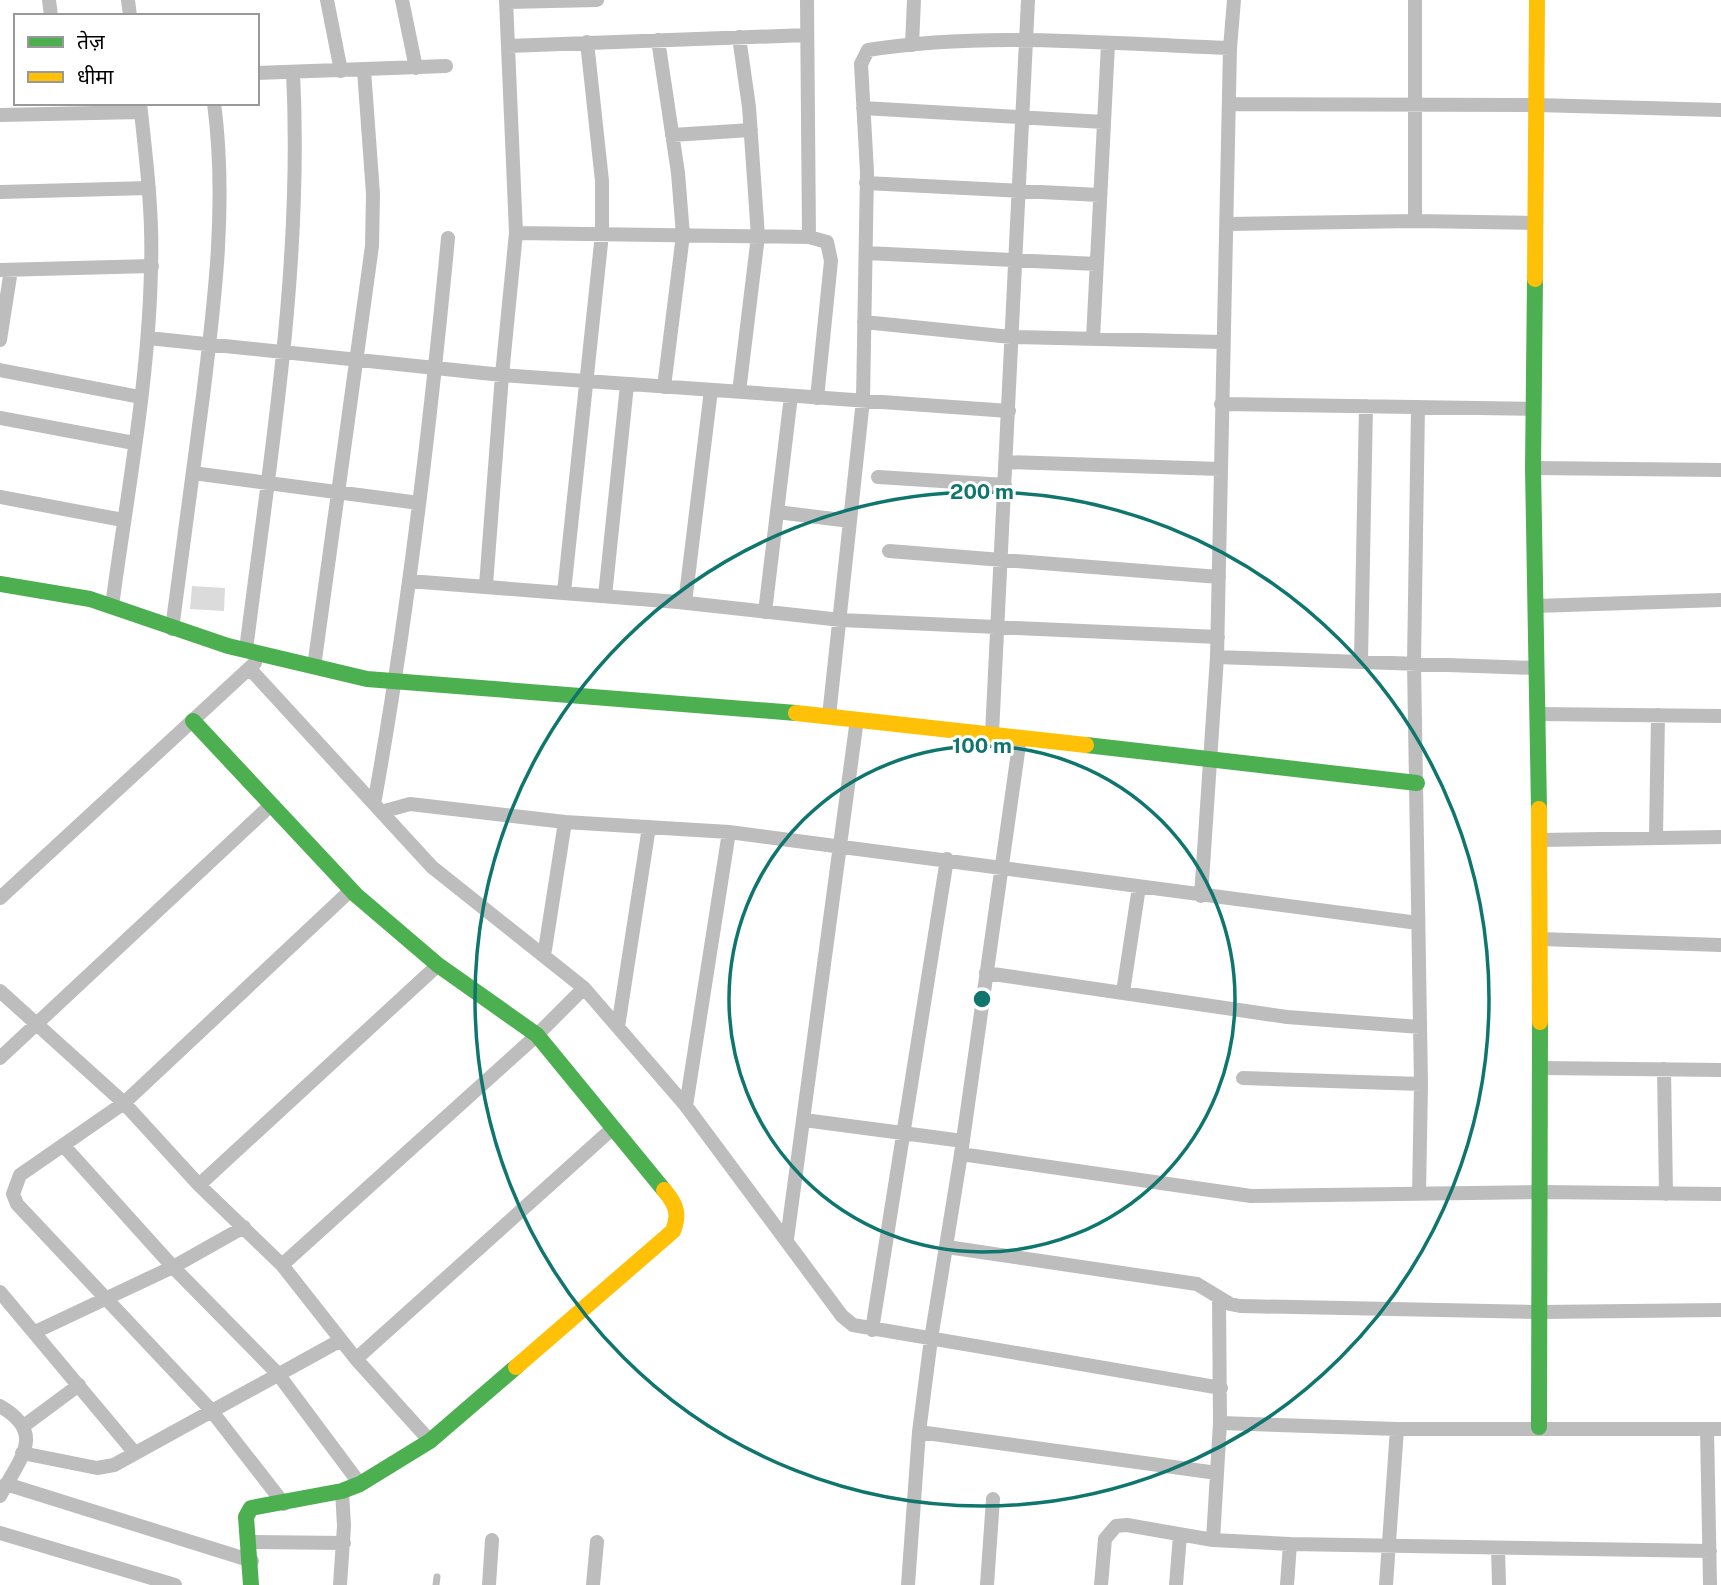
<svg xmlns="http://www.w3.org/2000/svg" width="1721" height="1585" font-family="'Public Sans','Noto Sans Devanagari',sans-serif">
  <rect width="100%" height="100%" fill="#fff"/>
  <path fill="#dbdbdb" d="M192,586L225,588L224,611L190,609Z"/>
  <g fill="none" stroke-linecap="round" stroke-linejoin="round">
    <path stroke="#bdbdbd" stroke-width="7" d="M436,1585L437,1577"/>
    <path stroke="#bdbdbd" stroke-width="14" d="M49,0L51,16
      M128,0L130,16
      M327,0L341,71
      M402,0L416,68
      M807,0L809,237
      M506,2L597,0
      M739,37L749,107L758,236L739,392
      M658,40L678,173L683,235L664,387
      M912,45L914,0
      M508,46L807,35
      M257,73L446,66
      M1229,104L1536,105L1721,110
      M863,108L1104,122
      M0,115L141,112
      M672,135L751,130
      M866,183L1100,195
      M0,192L149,188
      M1415,221V0
      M1228,224L1415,221L1536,223
      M516,233L809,237L827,242L831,261L817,398
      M866,253L1097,264
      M0,270L152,266
      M864,322L1011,337L1223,342
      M148,338L502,375L1009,411
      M1093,339L1108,44
      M0,340L11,270
      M0,370L140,397
      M1221,404L1534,409
      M1418,407L1414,663L1421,1084L1419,1194
      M0,418L134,443
      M1006,462L1220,469
      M1533,468L1721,470
      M193,473L419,503
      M878,477L1005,485
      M0,497L123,520
      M777,512L850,521
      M889,551L1219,577
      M409,581L678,602L841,620L1218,637
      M486,585L502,375L516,233L506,0
      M564,592L602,234V181L587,42
      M605,596L627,385
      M685,603L711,390
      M112,606C127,494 149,381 151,268C153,213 146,158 140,103
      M1535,606L1721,600
      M765,612L791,396
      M172,629C182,551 193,474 203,396C215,299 227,201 214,103
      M246,650C270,458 303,266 293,72
      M1217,657L1536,668
      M1361,660L1366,406
      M314,667L372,246L373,194L364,70
      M250,669L432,867L584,988L686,1106L842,1316L853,1325L1221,1388
      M1537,714L1721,716
      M829,716L863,400L867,172L861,64L868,50C987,31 1110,44 1230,48
      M992,734L1028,0
      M374,804C408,617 430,428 448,238
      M381,812L410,804L565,822L729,832L1418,923
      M1656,837L1658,715
      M1540,840L1721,837
      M1201,896L1217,657L1230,48L1234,0
      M0,898L255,663
      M1540,939L1721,945
      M544,956L565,822
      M986,973L1287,1017L1420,1027
      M0,991L124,1103L199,1185L282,1265L356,1359L430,1441
      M1123,992L1139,887
      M618,1027L649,827
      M0,1058L271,805
      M1541,1068L1721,1070
      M1664,1069L1666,1194
      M1243,1078L1421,1084
      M686,1106L729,832
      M804,1120L963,1141
      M63,1145L173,1267L278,1374L360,1484
      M961,1154L1251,1196L1541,1192L1721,1194
      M199,1185L438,965
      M787,1239L857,719
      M947,1247L1197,1284L1230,1304L1240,1306L1540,1312L1721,1310
      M282,1265L537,1035L584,988
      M0,1292L134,1452
      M872,1330L947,859
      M35,1332L173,1267L244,1227
      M356,1359L613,1128
      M0,1406C47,1433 20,1458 0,1496
      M1220,1423L1397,1429H1721
      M25,1425L79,1385
      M1707,1429L1710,1585
      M919,1432L1217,1473
      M22,1453L97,1468L114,1465L341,1340
      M6,1484L252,1561
      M284,1504L210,1409L17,1204L13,1194L20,1175L124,1103L351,890
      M0,1533L175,1585
      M1213,1540L1220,1423L1219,1298
      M250,1542L344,1543
      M1498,1548L1499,1585
      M340,1585L344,1526L342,1491
      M489,1585L492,1540
      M593,1585L597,1542
      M908,1585L919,1432L931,1339L961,1154L1020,738
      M987,1585L993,1499
      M1101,1585L1105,1539L1116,1526L1127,1525L1213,1540L1290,1544L1710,1551
      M1176,1585L1180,1535
      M1287,1585L1290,1544
      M1386,1585L1397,1429"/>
    <path stroke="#4caf50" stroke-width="16" d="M1535,279L1533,468L1539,809
      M0,584L90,599L228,646L367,679L796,713
      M193,721L356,895L438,965L537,1035L664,1190
      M1086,745L1417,783
      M1539,1427L1540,1022
      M251,1585L246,1517L251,1508L342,1491L360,1484L430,1441L516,1367"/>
    <path stroke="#ffc107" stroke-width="16" d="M1535,279L1537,0
      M796,713L1086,745
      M1539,809L1540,1022
      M516,1367L673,1231C680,1214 676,1204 664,1190"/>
  </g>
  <g fill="none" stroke="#0f766e" stroke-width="3.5">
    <circle cx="982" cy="999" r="253"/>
    <circle cx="982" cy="999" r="507"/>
  </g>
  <circle cx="982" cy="999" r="10" fill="#0f766e" stroke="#fff" stroke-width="3.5"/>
  <g font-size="21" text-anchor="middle" font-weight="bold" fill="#0f766e" stroke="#fff" stroke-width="6" stroke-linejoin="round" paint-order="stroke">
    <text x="982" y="499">200 m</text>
    <text x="982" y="753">100 m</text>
  </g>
  <rect x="14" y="14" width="245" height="91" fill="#ffffff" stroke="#999999" stroke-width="2"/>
  <rect x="28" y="37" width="35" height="10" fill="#4caf50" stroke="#999999" stroke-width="2"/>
  <text x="77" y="49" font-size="21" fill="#000000">तेज़</text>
  <rect x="28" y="72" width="35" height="10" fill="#ffc107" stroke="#999999" stroke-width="2"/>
  <text x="77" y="84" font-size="21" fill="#000000">धीमा</text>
</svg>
